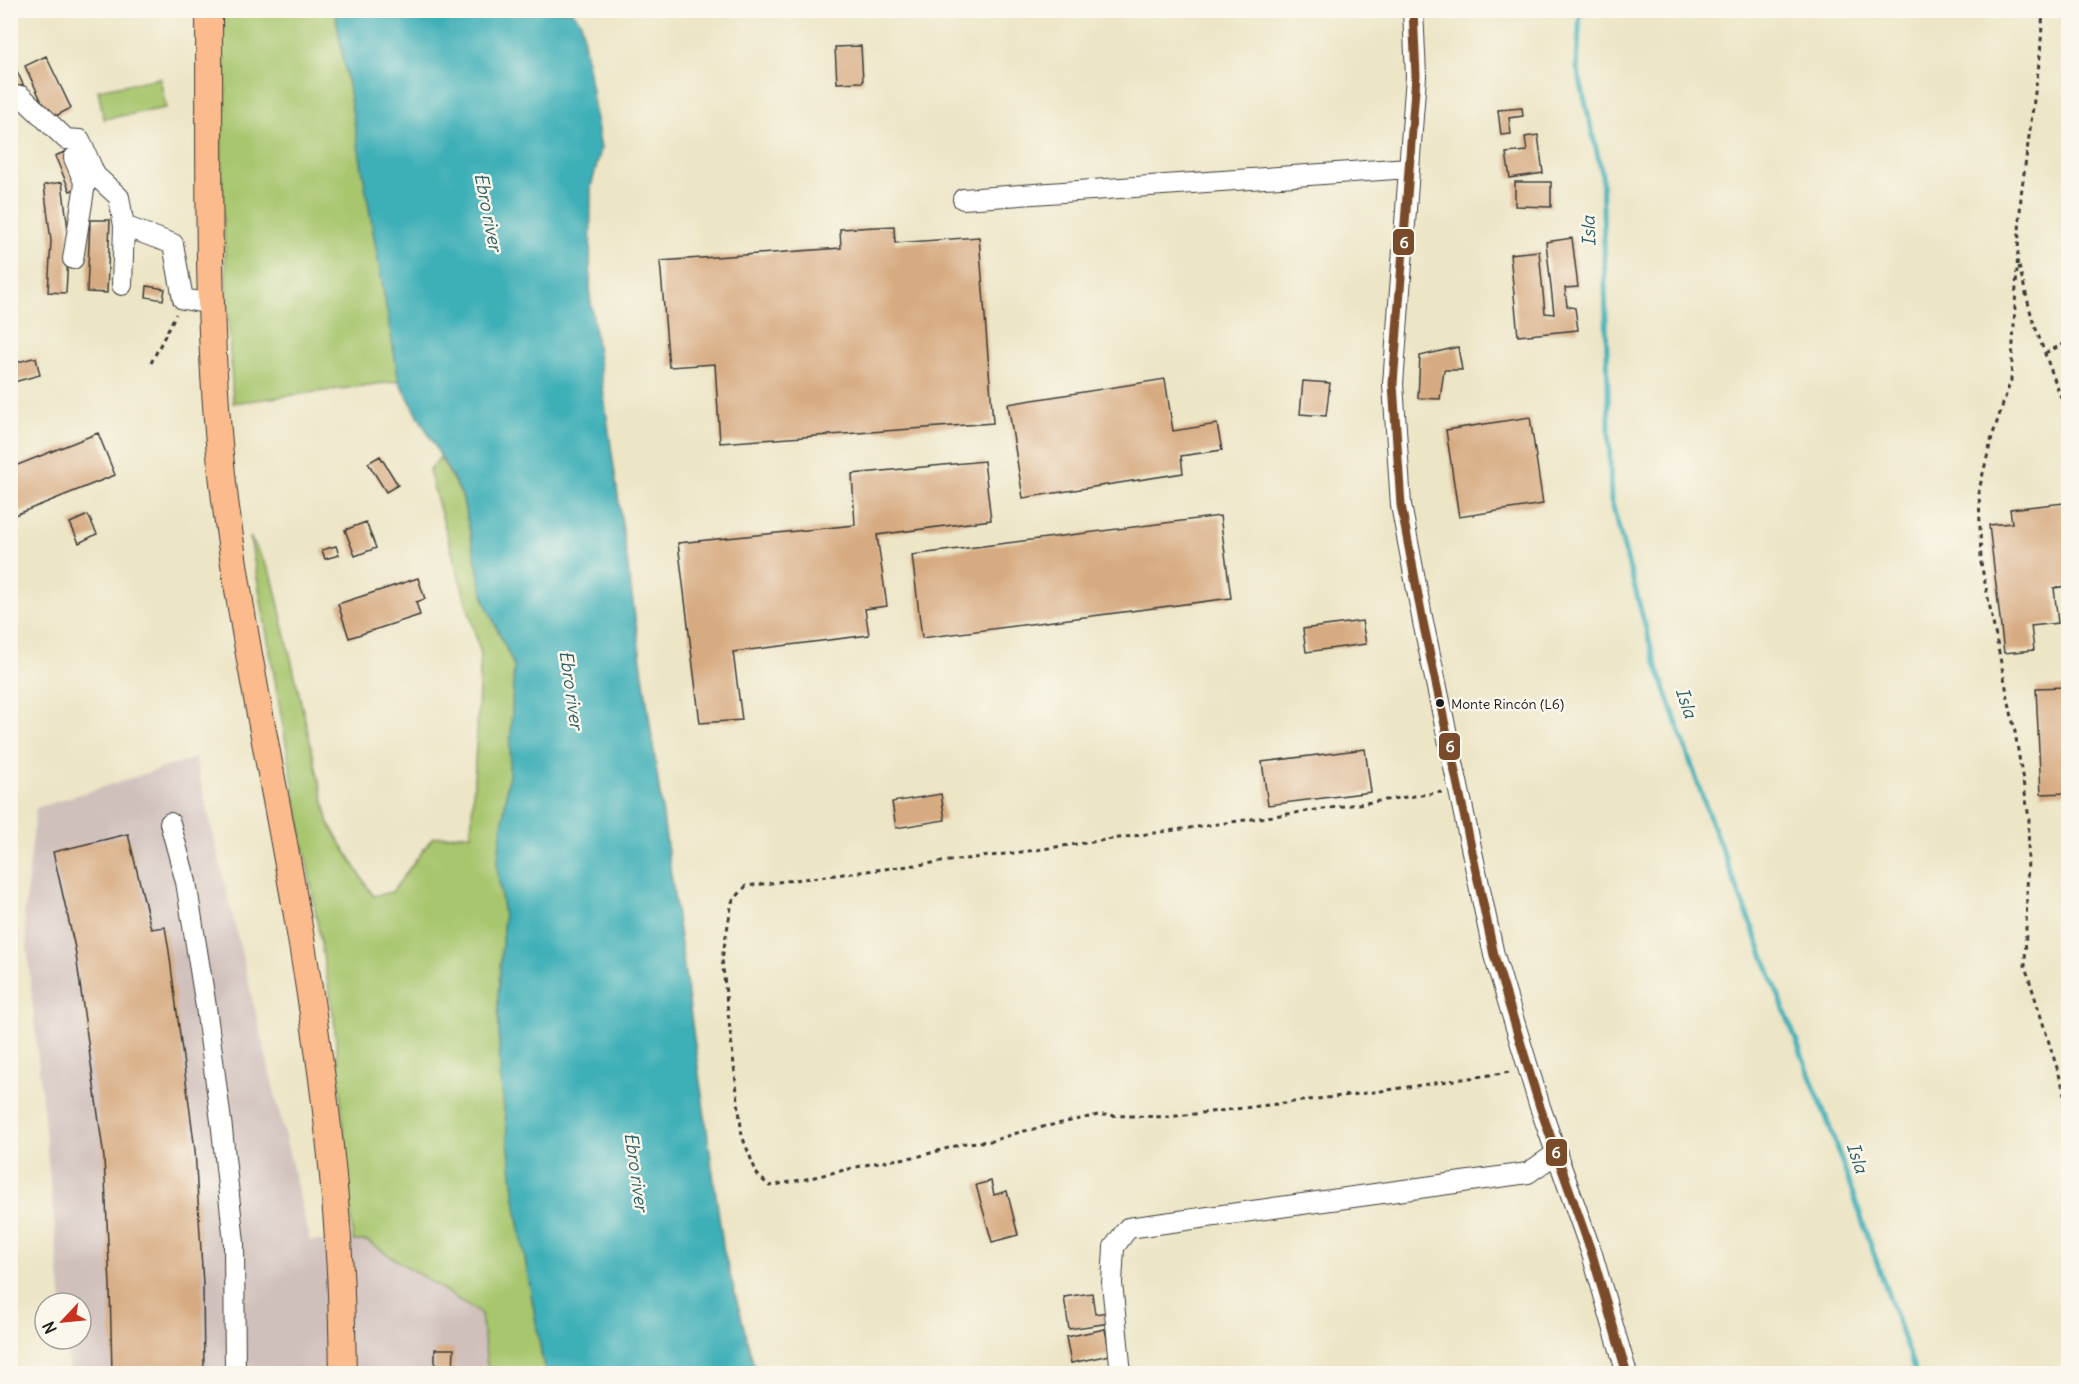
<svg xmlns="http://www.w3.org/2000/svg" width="2079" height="1384" font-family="Delius,sans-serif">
  <rect width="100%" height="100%" fill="#fbf7ec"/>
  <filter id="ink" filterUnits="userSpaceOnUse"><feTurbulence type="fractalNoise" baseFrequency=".0167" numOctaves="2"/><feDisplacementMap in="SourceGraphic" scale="12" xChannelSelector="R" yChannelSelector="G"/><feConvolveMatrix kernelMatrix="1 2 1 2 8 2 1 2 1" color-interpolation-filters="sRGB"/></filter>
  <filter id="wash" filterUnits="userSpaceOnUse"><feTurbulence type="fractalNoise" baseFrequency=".008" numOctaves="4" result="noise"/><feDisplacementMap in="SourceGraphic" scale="24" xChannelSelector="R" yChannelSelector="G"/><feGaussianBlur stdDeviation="1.35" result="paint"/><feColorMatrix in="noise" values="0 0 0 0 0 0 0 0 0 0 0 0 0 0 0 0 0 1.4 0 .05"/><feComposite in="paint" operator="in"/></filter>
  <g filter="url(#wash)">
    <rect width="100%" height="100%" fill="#ece5c6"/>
    <path fill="#d0c0bc" d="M195,758L310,1241H367L481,1314L488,1373H69L66,1339H81V1303H62L24,915L36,808Z"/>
    <path fill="#a8c66e" stroke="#627145" stroke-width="1.5" d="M219,11H335L399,381L233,403L222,203Z
      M160,78L166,108L104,119L98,90Z
      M440,457L462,496L485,602L514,666L509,774L497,865L504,917L498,997L500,1074L516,1206L543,1363L547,1373H488L481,1314L367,1241H353L334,1018L250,537L272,576L329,824L373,896L392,892L433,837L471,834L481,654L429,471Z"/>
    <path fill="#3eafb7" stroke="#2d666a" stroke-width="1.5" d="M335,11H572L581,22L601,149L591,187L590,296L724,1252L756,1373H547L543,1363L516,1206L500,1074L498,997L504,917L497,866L509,774L514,666L485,602L462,495L399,381Z"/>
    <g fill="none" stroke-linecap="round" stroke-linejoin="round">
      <path stroke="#3eafb7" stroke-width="5" d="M1580,10L1577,67L1602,174L1611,500L1654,658L1712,824L1826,1117L1916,1374"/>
    </g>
    <g id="blocks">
      <path fill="#d7ab82" d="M861,46L863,82L837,83L835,47Z
        M46,56L71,108L50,119L25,66Z
        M15,67L27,93L10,101V69Z
        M1522,108L1523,116L1509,118L1511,134L1501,135L1498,110Z
        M1538,135L1543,173L1510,178L1506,153L1527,151L1525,137Z
        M67,151L82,186L70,191L55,156Z
        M62,182L69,238L66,293L48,292L51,241L44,185Z
        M1515,182H1551V207L1515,206Z
        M90,220H110L107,293L87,292Z
        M894,226L895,243L979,237L993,423L720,443L715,364L669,367L660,261L841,248L840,229Z
        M1572,238L1578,287L1565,288L1567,306L1575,308L1578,330L1518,336L1510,254L1539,251L1545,313L1554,314L1546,242Z
        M147,286L165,289L163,300L146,297Z
        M1458,347L1462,370H1444L1440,399L1418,398L1420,356Z
        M33,358H36L40,375L10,383V364Z
        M1165,379L1173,431L1217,424L1222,450L1181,456L1183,473L1023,498L1008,404Z
        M1303,381L1330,383L1326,416L1300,414Z
        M1530,417L1543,504L1459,517L1446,430Z
        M98,433L115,475L10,517V468Z
        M380,456L398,485L386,492L368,463Z
        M984,461L991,520L877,535L887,606L865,609L869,635L733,652L742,720L700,723L678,543L855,525L852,474Z
        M2064,503L2068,543V586L2054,588L2058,623L2031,626L2034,650L2004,653L1989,525L2012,523L2010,509Z
        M88,515L97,534L79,543L70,523Z
        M1220,516L1231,598L922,638L912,555Z
        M366,522L376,548L355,556L345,530Z
        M336,546L339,555L325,559L322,550Z
        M418,578L425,599L416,602L420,615L349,638L338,604Z
        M1362,621L1366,644L1306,652L1303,629Z
        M2066,687L2068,793L2041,794L2036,688Z
        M1365,749L1371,792L1268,805L1262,762Z
        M941,794L945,820L896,828L892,802Z
        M128,834L151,929L165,927L169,951L195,1150L203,1285L204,1374H112L110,1286L104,1158L75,948L53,852Z
        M991,1181L994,1195L1007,1191L1018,1235L992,1242L976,1185Z
        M1092,1293L1095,1314L1108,1312L1110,1323L1069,1329L1064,1297Z
        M1105,1329L1110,1355L1071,1363L1066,1337Z
        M435,1349H454L453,1370H472V1374H385V1371H435Z"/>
    </g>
  </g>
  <g filter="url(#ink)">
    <use href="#blocks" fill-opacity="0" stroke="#3b3a36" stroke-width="1.5"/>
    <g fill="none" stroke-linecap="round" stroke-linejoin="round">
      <defs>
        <path id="minor" d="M1413,10L1416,76L1393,384L1401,505L1423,622L1494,955L1540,1107L1592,1254L1627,1374
          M21,96L66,139L80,140L95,175L119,197L124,226
          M963,199L1409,168
          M73,259L85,184L74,158
          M122,285L124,226L173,244L183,299L212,304
          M170,823L186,882L206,1007L222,1129L234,1243L235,1374
          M1121,1374L1112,1283L1114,1247L1128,1228L1528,1173L1557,1153"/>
        <path id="major" d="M209,10C210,173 205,338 225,500C243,641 274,781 298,921C317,1032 333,1144 339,1256C342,1295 342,1334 343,1374"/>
      </defs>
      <use href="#minor" stroke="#3b3a36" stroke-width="22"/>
      <use href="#major" stroke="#3b3a36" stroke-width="28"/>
      <path stroke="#3b3a36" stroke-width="3" stroke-dasharray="4.5 4.5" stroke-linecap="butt" d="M2043,10L2040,56L2021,195L2011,380L1992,437L1979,490L1981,563L2015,732L2029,818L2025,966L2062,1084L2068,1115
        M2019,266L2032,318L2068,417
        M2045,353L2068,342
        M151,363L176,314
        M1442,792L1014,853L746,886L732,902L722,959L742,1136L757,1174L769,1186L806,1179L874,1163L920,1156L966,1143L992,1141L1020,1132L1098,1115L1169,1117L1367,1093L1510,1072"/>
      <use href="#minor" stroke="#fff" stroke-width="20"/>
      <use href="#major" stroke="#fbbb8c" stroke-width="26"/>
      <defs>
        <path id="bus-1" d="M1413,10L1416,76L1393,384L1401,505L1423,622L1494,955L1540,1107L1592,1254L1627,1374"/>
      </defs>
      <use href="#bus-1" stroke="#fbf7ec" stroke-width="14"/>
      <use href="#bus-1" stroke="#7a4b2a" stroke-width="9"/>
    </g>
  </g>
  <circle fill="#1c1c1c" stroke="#fbf7ec" stroke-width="2" cx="1440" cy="703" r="5"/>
  <g text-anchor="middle" stroke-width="5" stroke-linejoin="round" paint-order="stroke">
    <g font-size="14" fill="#1c1c1c" stroke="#fbf7ec" text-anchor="start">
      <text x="1451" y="709">Monte Rincón (L6)</text>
    </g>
    <g font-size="18" font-style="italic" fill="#2b5e62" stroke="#fbf7ec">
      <text transform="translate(488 212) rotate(79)" y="6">Ebro river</text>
      <text transform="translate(1589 231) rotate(-92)" y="6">Isla</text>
      <text transform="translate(571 690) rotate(82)" y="6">Ebro river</text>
      <text transform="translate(1686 703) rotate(71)" y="6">Isla</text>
      <text transform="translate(1857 1158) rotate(71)" y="6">Isla</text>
      <text transform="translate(636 1172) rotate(82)" y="6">Ebro river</text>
    </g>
  </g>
  <g stroke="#fbf7ec" stroke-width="2">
    <rect x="1392" y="228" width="23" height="28" rx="6" fill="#7a4b2a"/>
    <rect x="1438" y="732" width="23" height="29" rx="6" fill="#7a4b2a"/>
    <rect x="1545" y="1138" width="23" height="29" rx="6" fill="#7a4b2a"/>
  </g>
  <g font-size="16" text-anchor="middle" font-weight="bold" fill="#fff">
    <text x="1404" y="248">6</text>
    <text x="1450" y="752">6</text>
    <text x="1556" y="1158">6</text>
  </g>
  <rect width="2079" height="1384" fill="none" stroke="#fbf7ec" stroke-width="36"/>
  <g transform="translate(63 1321) rotate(244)"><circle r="28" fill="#fbf7ec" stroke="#a29f99" stroke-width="1.5"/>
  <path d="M0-4.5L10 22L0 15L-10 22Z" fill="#c8321e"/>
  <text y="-9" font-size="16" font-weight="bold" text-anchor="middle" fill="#1c1c1c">N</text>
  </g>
</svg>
